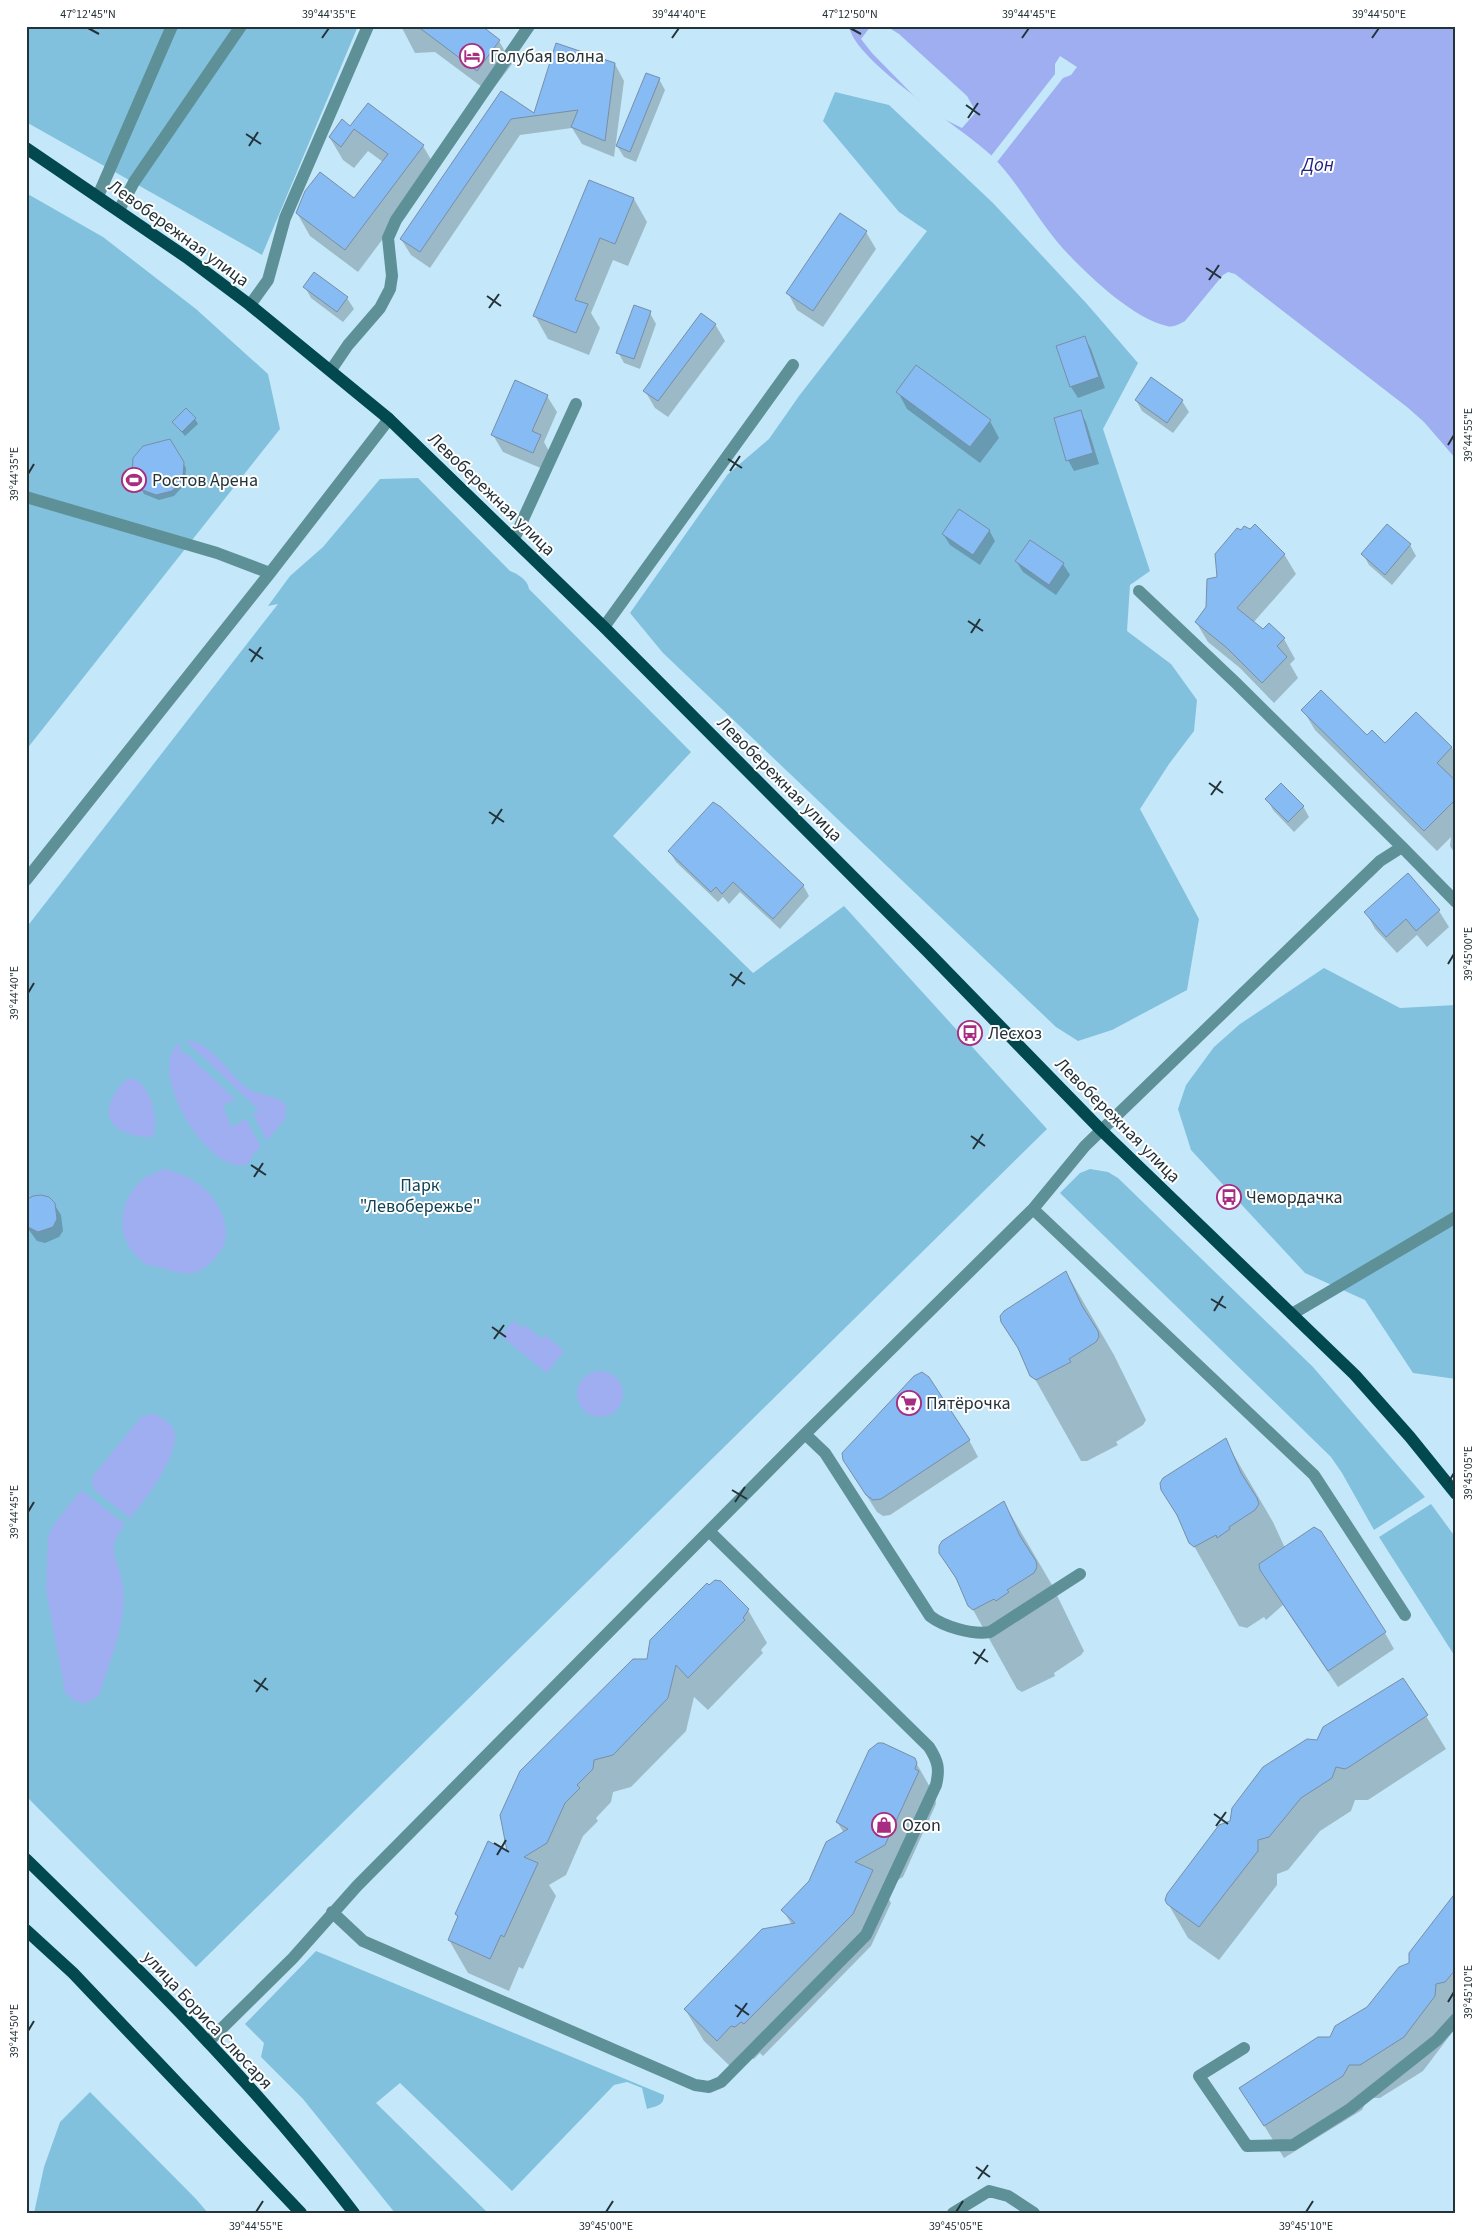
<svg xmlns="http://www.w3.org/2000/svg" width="1482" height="2239" font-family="'Source Sans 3',sans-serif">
  <rect width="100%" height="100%" fill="#c4e8f9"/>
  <path fill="#82c1de" d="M26,26H358L262,255L26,122Z
    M835,92L889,105L993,203L1087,304L1138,363L1103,429L1150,571L1130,585L1127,631L1171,664L1197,700L1194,731L1169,764L1140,809L1199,919L1187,990L1112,1030L1078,1041L1056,1027L663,653L630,613L728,474L769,439L799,396L927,231L899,212L823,121Z
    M26,193L103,237L196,309L268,374L280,429L26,750Z
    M418,478L510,571C518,574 528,580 529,589L691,752L613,836L753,973L844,906L1047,1129L196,1967L26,1796V928L278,604L268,606L290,576L323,547L380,479Z
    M1324,968L1400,1008L1456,1005V1379L1413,1373L1365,1300L1305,1273L1191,1150L1178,1109L1186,1085L1214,1047L1240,1024Z
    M1090,1169L1108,1172L1118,1178L1313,1367L1425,1497L1374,1530L1342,1473L1331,1457L1060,1193L1080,1173Z
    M1431,1504L1456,1538V1658L1379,1537Z
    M316,1951L664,2095C664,2106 656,2106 647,2109L642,2088L627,2082L614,2085L512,2191L400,2083L376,2103L488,2213H395L303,2099L261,2057L264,2043L245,2024Z
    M90,2092L196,2199L208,2213H34L44,2167L60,2122Z"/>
  <path fill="#9eaef1" d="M849,26H1456V459L1424,422L1407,407L1235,274L1228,272L1223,275L1185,321C1179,324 1173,328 1167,326C1135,319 1093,280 1070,256C1041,227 1022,187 993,157C965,129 854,62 849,26Z
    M186,1041C205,1037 230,1073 244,1086C257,1097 274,1092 286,1105L285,1119L267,1141L253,1114L259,1110Z
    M179,1043L182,1055L185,1052L235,1099L223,1106L231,1127L246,1119L261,1147L254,1153L248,1164C211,1179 144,1071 179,1043Z
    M130,1078C150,1081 160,1120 153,1137C127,1138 96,1125 114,1095C119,1088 122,1081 130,1078Z
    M164,1169C192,1175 216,1192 224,1220C227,1232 227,1243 219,1253C202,1275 189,1278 163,1268C158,1266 150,1267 145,1263C113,1242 116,1199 146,1177C151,1174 158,1172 164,1169Z
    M513,1321L522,1328L525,1325L542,1339L545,1335L564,1351L547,1373L501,1336Z
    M577 1394a23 23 0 1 1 46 0a23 23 0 1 1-46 0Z
    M154,1414C163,1419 174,1423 175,1434C178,1456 144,1502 130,1518L93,1489L92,1477L142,1416Z
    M81,1490L125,1524C103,1551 120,1559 123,1588C127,1624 109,1662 99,1696L84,1704L73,1700L65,1692L46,1590L48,1537L54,1524Z"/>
  <path fill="#c4e8f9" d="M871,26H886L899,34L967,96L976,112L962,128L942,118L915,97L872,53L861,39Z
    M1060,56L1077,67L1071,75L1063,78L997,162L991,156L1055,74V64Z"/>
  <path fill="#0003" d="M401,26H480L499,41L512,64L490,93L435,52L415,53Z
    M615,64L624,81L614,157L582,144L572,128L520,135L430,268L411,255L401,239L501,92L535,115Z
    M659,79L665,90L636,162L624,157L617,146Z
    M351,128L423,146L436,168L358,272L310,236L297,213L354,200L383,162L368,151L354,168L343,160L330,138Z
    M590,181L634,199L647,222L628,266L613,260L591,313L600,328L589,355L548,339L535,316Z
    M841,215L866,232L876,249L823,327L797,310L788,293Z
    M305,287L347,298L354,309L343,322L311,298Z
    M650,313L656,324L640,369L624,363L618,352Z
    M715,324L725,341L668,417L655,408L645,391Z
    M1085,338L1091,349L1105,388L1078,398L1071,387L1058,347Z
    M898,392L990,421L999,438L980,463L907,409Z
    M547,396L557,412L544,442L550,453L543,469L503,452L493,435Z
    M1136,400L1182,401L1189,412L1173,433L1142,411Z
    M1080,411L1086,422L1099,464L1074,471L1068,460Z
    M195,419L198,424L185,436L173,422Z
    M183,463L186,468L185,484L174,496L159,500L144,494L133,474Z
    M989,530L995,541L980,565L950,545L943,534Z
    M1030,541L1063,564L1070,575L1056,595L1023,572L1016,561Z
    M1410,545L1416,556L1392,585L1369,565L1363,554Z
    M1284,554L1296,574L1253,623L1263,631L1284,639L1295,659L1290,664L1298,678L1274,703L1240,668L1208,642L1196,622L1207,607L1218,578Z
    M1303,710L1385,745L1416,714L1452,748L1456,756V777L1453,780L1456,782V855L1450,846L1451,837L1437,851L1315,730Z
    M1267,799L1303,806L1309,817L1294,832L1273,810Z
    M669,851L803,885L809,896L780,929L740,892L729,904L723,897L718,902L676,862Z
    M1408,875L1439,911L1449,927L1427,947L1417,935L1397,953L1375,929L1366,912Z
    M54,1204L61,1215L63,1231L59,1237L45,1243L37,1241L26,1226Z
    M1066,1272L1114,1355L1146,1420L1143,1425L1116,1442L1118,1445L1087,1461H1081L1003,1322Z
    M969,1440L978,1457L890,1515L883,1516L877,1512L844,1460Z
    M1225,1440L1273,1522L1285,1548L1385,1633L1394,1649L1338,1687L1283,1605L1266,1620L1264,1617L1247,1628L1239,1626L1162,1489Z
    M1004,1503L1052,1585L1084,1651L1081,1655L1054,1673L1055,1676L1022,1692L1017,1689L941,1552Z
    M748,1610L767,1643L761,1650L763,1653L708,1710L694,1697L686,1731L631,1787L613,1792L611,1802L596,1818L598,1821L583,1836L566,1875L549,1885L556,1896L523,1969L519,1967L509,1991L468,1973L449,1940L459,1919L456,1914L509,1854L648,1660Z
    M1426,1716L1446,1749L1368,1800H1355L1351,1811L1320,1831L1288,1870L1277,1874V1885L1219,1960L1188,1938L1166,1900L1231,1821L1318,1741Z
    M914,1759L935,1796L936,1804L903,1877L883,1889L891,1903L871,1946L763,2056L760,2053L754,2059L750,2058L736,2072L704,2041L685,2009L792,1925L783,1910L810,1882L844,1833L837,1822Z
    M1456,1896V2017L1454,2030L1423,2071L1380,2098H1368L1362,2110L1284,2158L1241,2088L1331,2038L1367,2007L1410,1964Z"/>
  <path fill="#87bbf4" stroke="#788ea7" d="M417,26H482L500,40L477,71Z
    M556,43L615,63L605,141L571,127L578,110L511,119L420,252L400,239L501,91L534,113Z
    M646,73L660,78L630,152L616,146Z
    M368,103L424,145L345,250L296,213L305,191L320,172L354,198L388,154L354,129L341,147L329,137L342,119L350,126Z
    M589,180L634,198L615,244L600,238L575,300L588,304L576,333L533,316Z
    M840,213L867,231L813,311L786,293Z
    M314,272L348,297L337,312L303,287Z
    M634,305L651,311L634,359L616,353Z
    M701,313L716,324L658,401L643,391Z
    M1085,336L1099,377L1070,387L1056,346Z
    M916,365L991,420L970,447L896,392Z
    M1151,377L1183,400L1167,423L1135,400Z
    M515,380L548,395L532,431L541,435L533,453L491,435Z
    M186,408L196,418L182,432L172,422Z
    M1081,410L1093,453L1066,461L1054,418Z
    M170,439L184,462L183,479L172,491L156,495L140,489L132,475L133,458L143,446Z
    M959,509L990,530L973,555L942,534Z
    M1255,524L1285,554L1237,608L1263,629L1269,623L1285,638L1277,646L1287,657L1262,683L1227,648L1195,622L1206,607L1207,579L1217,577L1215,554L1237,528L1241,530L1244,526L1250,529Z
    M1387,524L1411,544L1385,575L1361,554Z
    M1030,540L1064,563L1049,585L1015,561Z
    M1321,690L1367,735L1372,730L1385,743L1416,712L1452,747L1437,763L1456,781V799L1424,831L1301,710Z
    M1281,783L1304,806L1288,822L1265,799Z
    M713,802L721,807L804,885L773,919L733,882L722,894L716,887L711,892L668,851Z
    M1408,873L1440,910L1416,931L1406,919L1386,937L1364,912Z
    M41,1195L49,1197L55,1203L57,1219L53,1227L38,1232L26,1226V1200L33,1196Z
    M1066,1271L1082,1306L1098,1331L1099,1337L1096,1342L1069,1359L1071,1362L1036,1380L1030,1376L1018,1348L1001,1322L1000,1316L1004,1311Z
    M922,1372L929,1377L970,1440L881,1499L873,1500L866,1495L843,1460L842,1453L914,1376Z
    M1226,1438L1241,1473L1257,1498L1259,1504L1255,1510L1229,1527L1230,1529L1217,1538L1216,1535L1194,1547L1189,1543L1177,1515L1161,1490L1160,1483L1163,1478Z
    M1004,1501L1020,1536L1036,1561L1037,1567L1034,1573L1007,1590L1009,1592L996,1601L994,1599L973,1610L968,1606L956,1578L939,1553V1546L942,1541Z
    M1314,1527L1321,1531L1386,1632L1328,1671L1260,1570L1259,1564Z
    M715,1580L721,1581L749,1609L743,1618L745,1620L688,1678L676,1665L668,1698L613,1755L594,1760L593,1769L577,1785L580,1788L565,1803L547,1843L524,1857L538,1863L504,1937L501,1935L490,1959L448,1940L458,1916L455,1914L488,1841L507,1851L500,1815L520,1771L633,1659H647L650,1640L707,1583L709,1585Z
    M1403,1678L1428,1715L1349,1767L1345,1769L1336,1767L1332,1778L1301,1798L1269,1837L1258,1840V1851L1199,1927L1167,1904L1165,1900L1167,1894L1219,1825L1230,1821L1232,1808L1263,1767L1307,1739L1317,1740L1323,1727Z
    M878,1743H883L915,1758L917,1763L915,1769L919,1771L885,1845L855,1862L873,1870L853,1914L744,2024L741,2022L735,2027L731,2026L717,2041L684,2009L762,1929L795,1923L781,1910L809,1881L826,1842L848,1829L836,1822L869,1750Z
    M1456,1892V1969L1445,1982L1436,1984L1435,1996L1404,2037L1360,2065H1349L1343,2076L1264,2126L1239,2088L1318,2037H1330L1335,2026L1367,2007L1399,1967L1409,1963V1953Z"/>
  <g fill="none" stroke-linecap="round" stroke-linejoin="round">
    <path stroke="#5e9197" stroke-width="12" d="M98,196L172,26
      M119,210L134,182L241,26
      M250,305L268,280L285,218L368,26
      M331,370L348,345L380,308L390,289L392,276L388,238L396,220L529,26
      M26,497L217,553L270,573
      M514,539L576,404
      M604,627L793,365
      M1402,847L1456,902
      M26,880L270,573L389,419
      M1033,1209L1314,1475L1405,1615
      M1292,1314L1456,1217
      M805,1434L825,1453L930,1616C944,1627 973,1635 990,1632L1080,1574
      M332,1912L363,1941L695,2085L709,2087L721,2082L866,1935L936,1785C940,1769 938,1761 929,1747L710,1532
      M208,2042L293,1958L357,1886L805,1434L1033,1209L1085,1146L1380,861L1402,847L1236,683L1139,591
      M1244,2048L1199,2076L1247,2146L1293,2145L1350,2109L1437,2040L1456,2019
      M953,2213L989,2191L1008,2196L1034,2213"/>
    <path stroke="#01494f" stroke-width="12" d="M26,148L186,257L250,305L389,419L604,627L927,951L1102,1131L1355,1375L1410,1437L1456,1494
      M26,1859C141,1971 257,2085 354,2213
      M26,1930L73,1973L301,2213"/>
  </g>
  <path fill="none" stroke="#243339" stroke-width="2" d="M88,28L99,34M850,28L861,34M322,38L329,28M672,38L679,28M1022,38L1029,28M1372,38L1379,28M966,105L980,115M968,118L978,103M246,134L261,144M249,146L258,132M1206,268L1221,278M1209,280L1219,265M487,296L501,306M489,308L499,294M1448,445L1454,435M728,459L742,468M730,471L740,456M28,474L34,464M968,621L983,631M971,633L980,619M249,649L263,659M251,662L261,647M1209,783L1223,793M1211,795L1221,781M489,812L504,822M492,824L502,809M1448,964L1454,954M730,974L745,984M732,986L742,972M28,993L34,983M971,1136L985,1146M973,1149L983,1134M251,1165L266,1175M254,1177L263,1163M1211,1299L1226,1308M1214,1311L1223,1296M492,1327L506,1337M494,1339L504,1325M1448,1483L1454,1473M732,1490L747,1499M735,1502L745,1487M28,1512L34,1502M973,1652L988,1662M975,1664L985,1649M254,1680L268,1690M256,1692L266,1678M1214,1814L1228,1824M1216,1826L1226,1812M494,1843L509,1852M497,1855L506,1840M1448,2002L1454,1992M735,2005L749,2015M737,2017L747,2003M28,2031L34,2021M976,2167L990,2177M978,2179L988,2165M256,2212L263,2201M606,2212L613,2201M956,2212L963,2201M1306,2212L1313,2201"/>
  <defs>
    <symbol id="hotel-ring" viewBox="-11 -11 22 22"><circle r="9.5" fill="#fff" stroke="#a72d82" stroke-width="1.5"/><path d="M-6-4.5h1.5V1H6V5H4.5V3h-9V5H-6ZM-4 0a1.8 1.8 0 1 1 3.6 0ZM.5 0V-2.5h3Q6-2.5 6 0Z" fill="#a72d82"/></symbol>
    <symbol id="stadium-ring" viewBox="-11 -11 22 22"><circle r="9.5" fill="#fff" stroke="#a72d82" stroke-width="1.5"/><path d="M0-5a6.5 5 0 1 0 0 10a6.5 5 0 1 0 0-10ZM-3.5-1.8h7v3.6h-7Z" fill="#a72d82"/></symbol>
    <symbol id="bus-ring" viewBox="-11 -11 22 22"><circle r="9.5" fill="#fff" stroke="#a72d82" stroke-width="1.5"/><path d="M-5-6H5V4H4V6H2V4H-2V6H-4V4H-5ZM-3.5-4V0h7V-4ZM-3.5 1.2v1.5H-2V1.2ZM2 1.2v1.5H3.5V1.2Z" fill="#a72d82"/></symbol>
    <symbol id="supermarket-ring" viewBox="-11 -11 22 22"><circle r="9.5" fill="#fff" stroke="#a72d82" stroke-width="1.5"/><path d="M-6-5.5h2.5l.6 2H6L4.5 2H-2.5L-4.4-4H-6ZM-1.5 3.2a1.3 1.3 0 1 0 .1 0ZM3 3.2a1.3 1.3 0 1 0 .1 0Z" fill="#a72d82"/></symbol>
    <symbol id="shop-ring" viewBox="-11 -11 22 22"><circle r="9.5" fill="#fff" stroke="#a72d82" stroke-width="1.5"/><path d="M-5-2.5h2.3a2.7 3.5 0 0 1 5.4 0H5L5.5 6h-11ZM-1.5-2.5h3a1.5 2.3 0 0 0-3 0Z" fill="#a72d82"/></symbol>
  </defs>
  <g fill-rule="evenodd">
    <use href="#hotel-ring" x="458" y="42" width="28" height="28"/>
    <use href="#stadium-ring" x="120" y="466" width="28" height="28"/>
    <use href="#bus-ring" x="956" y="1019" width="28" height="28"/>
    <use href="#bus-ring" x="1215" y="1183" width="28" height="28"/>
    <use href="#supermarket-ring" x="895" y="1389" width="28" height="28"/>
    <use href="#shop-ring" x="870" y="1811" width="28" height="28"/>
  </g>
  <g text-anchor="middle" stroke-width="4" stroke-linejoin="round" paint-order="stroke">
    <g font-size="18" fill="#243339" stroke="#fff" text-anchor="start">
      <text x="490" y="62">Голубая волна</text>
      <text x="152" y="486">Ростов Арена</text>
      <text x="988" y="1039">Лесхоз</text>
      <text x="1246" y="1203">Чемордачка</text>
      <text x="926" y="1409">Пятёрочка</text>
      <text x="902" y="1831">Ozon</text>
    </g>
    <g font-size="18" fill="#243339" stroke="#fff">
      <text transform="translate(179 233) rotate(36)" y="6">Левобережная улица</text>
      <text transform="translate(492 494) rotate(44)" y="6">Левобережная улица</text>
      <text transform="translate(780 779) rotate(45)" y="6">Левобережная улица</text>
      <text transform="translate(1118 1120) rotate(45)" y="6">Левобережная улица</text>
      <text transform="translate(208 2020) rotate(47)" y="6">улица Бориса Слюсаря</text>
    </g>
    <g font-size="18" fill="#104356" stroke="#fff">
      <text x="420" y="1191">Парк<tspan x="420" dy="21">"Левобережье"</tspan></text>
    </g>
    <g font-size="19" font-style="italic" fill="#222280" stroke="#fff">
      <text x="1318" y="171">Дон</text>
    </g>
  </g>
  <rect width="1482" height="2239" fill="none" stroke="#ffffff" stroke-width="55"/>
  <rect x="28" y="28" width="1426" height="2184" fill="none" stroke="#243339" stroke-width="2"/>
  <g font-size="12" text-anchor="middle" fill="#243339">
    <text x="88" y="18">47°12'45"N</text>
    <text x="329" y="18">39°44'35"E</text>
    <text x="679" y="18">39°44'40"E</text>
    <text x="850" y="18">47°12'50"N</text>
    <text x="1029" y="18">39°44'45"E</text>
    <text x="1379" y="18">39°44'50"E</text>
    <text transform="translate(1468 435) rotate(-90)" y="4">39°44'55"E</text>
    <text transform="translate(14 474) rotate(-90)" y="4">39°44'35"E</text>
    <text transform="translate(1468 954) rotate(-90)" y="4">39°45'00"E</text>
    <text transform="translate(14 993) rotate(-90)" y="4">39°44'40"E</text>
    <text transform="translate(1468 1473) rotate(-90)" y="4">39°45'05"E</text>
    <text transform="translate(14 1512) rotate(-90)" y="4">39°44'45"E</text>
    <text transform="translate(1468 1992) rotate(-90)" y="4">39°45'10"E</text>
    <text transform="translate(14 2031) rotate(-90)" y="4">39°44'50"E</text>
    <text x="256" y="2230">39°44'55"E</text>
    <text x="606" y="2230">39°45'00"E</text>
    <text x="956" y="2230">39°45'05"E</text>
    <text x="1306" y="2230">39°45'10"E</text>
  </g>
</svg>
